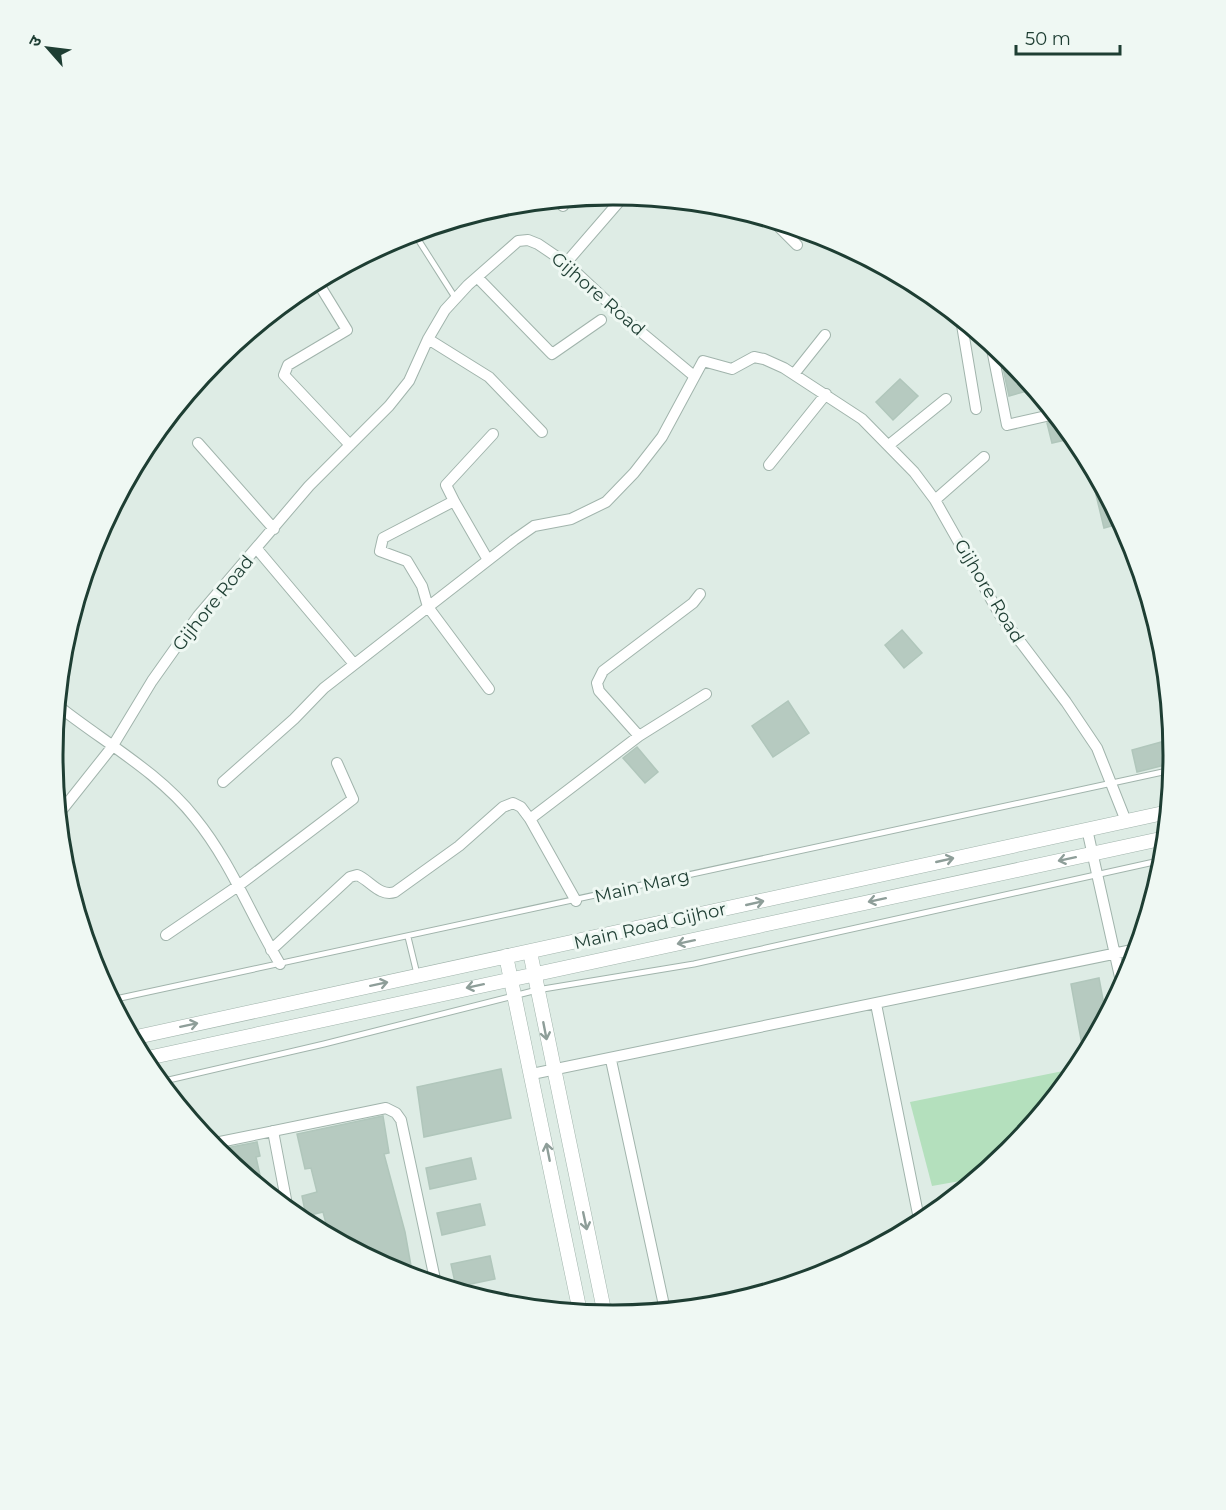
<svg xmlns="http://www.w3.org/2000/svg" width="1226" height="1510" font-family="Montserrat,'Noto Sans Devanagari',sans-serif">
  <rect width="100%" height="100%" fill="#deece5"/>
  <path fill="#b4e0bd" d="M1078,1068L1009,1152L977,1178L932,1186L910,1102Z"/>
  <path fill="#b6cac0" stroke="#b0c6bb" stroke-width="1.5" d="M1015,365L1034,389L1009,396L1003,368Z
    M900,379L918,396L893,420L876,402Z
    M1060,420L1074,438L1052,443L1047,423Z
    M1094,472L1122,523L1104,528L1091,474Z
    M902,630L922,653L904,668L885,645Z
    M788,701L809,733L773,757L752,726Z
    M1172,739L1173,763L1137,772L1132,750Z
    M637,747L658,772L645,783L623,758Z
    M1099,978L1106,1016L1091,1044L1082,1045L1071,984Z
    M501,1069L511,1118L424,1137L417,1087Z
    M383,1116L389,1153L384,1154L405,1232L413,1277L398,1273L329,1235L323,1212L306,1216L302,1196L317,1192L311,1168L305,1169L297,1134Z
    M257,1142L260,1156L256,1157L263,1189L216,1150Z
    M471,1158L476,1179L430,1189L426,1168Z
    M480,1204L485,1225L442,1235L437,1213Z
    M490,1256L495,1279L456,1287L451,1264Z"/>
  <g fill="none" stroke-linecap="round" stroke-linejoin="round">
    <defs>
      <path id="service" d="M414,233L456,299
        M408,937L417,974
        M111,1000L1172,770
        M160,1082L324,1044L537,990L694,964L1163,860
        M927,1219L934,1204L948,1201"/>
      <path id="minor" d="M557,200L563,206L567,199
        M772,220L797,245
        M566,263L624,196
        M477,277L552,354L601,320
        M317,281L347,330L288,365L284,375L350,445
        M961,319L976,409
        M428,339L489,377L542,432
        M991,344L1007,425L1055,414
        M794,374L825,335
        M198,443L274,529
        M889,445L946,399
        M769,465L826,394
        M935,500L984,457
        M454,501L488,560
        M257,549L354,664
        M489,689L428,607L422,586L407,561L380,551L383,538L454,501L446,485L493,434
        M57,705C102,741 159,772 195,818C231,862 251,916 280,964
        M639,736L599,691L597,683L603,671L693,603L700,594
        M223,782L294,719L324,688L514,540L534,526L571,519L606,502L634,473L662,437L703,361L732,369L754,357L764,359L784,368L862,419L914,472L935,500L1000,615L1066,702L1097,748L1126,821
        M58,815L112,747L152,681L198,616L309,486L389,406L409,381L428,339L445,310L468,285L518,241L528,240L538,244L566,263L629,322L694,376
        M530,819L576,901
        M1087,829L1122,986
        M166,935L238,886L353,799L337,763
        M271,950L350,877L357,875C370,880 379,897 395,892L459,846L503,807L513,803L521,807L530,819L639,736L706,694
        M876,1004L920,1224
        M611,1060L665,1310
        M532,1074L1137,949
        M273,1131L288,1210
        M210,1144L386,1108L396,1113L401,1120L436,1284"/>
      <path id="tertiary" d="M530,952L605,1315
        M506,956L580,1312
        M132,1038L1168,812
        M143,1059L1165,838"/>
    </defs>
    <use href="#service" stroke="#a1b4ac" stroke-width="7"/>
    <use href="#minor" stroke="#a1b4ac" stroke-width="12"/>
    <use href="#tertiary" stroke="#a1b4ac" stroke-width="15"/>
    <use href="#service" stroke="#fff" stroke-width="5"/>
    <use href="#minor" stroke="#fff" stroke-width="10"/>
    <use href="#tertiary" stroke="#fff" stroke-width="14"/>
  </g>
  <defs><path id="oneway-shaft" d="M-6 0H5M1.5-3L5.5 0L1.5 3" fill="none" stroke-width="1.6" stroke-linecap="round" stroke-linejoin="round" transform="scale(1.5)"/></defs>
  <g stroke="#8e9e99">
    <use href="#oneway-shaft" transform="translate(1067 859) rotate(168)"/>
    <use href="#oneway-shaft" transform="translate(945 860) rotate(-13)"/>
    <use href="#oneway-shaft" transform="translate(877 900) rotate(168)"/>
    <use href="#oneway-shaft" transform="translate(755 903) rotate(-13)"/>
    <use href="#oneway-shaft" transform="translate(686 942) rotate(168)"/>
    <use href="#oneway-shaft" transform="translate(379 984) rotate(-12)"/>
    <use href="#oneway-shaft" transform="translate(475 986) rotate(168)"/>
    <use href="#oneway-shaft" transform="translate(189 1025) rotate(-12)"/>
    <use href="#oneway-shaft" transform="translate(545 1031) rotate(79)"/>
    <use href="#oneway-shaft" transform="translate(548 1152) rotate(-101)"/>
    <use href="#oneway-shaft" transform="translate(585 1221) rotate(78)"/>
  </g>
  <g text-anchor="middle" stroke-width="6" stroke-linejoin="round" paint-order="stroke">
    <g font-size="18" fill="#1e3e33" stroke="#eff8f3">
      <text transform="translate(598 294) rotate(41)" y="6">Gijhore Road</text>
      <text transform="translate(989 591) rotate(59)" y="6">Gijhore Road</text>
      <text transform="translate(213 603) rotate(-51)" y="6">Gijhore Road</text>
      <text transform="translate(642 886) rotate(-13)" y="6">Main Marg</text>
      <text transform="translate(650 926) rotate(-13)" y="6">Main Road Gijhor</text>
    </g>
  </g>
  <path d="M0 0H1226V1510H0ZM63 755a550 550 0 1 1 1100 0a550 550 0 1 1-1100 0Z" fill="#eff8f3" fill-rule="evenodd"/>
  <path fill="none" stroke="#1e3e33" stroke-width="3" d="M63 755a550 550 0 1 1 1100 0a550 550 0 1 1-1100 0Z"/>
  <g transform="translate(48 48) rotate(298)" stroke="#eff8f3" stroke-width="4.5" paint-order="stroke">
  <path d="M0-4.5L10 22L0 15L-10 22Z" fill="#1e3e33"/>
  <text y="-9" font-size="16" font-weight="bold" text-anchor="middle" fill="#1e3e33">उ</text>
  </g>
  <path d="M1016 45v9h104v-9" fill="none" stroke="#1e3e33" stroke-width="3"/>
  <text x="1025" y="45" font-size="18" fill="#1e3e33" stroke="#eff8f3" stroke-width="4.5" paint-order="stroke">50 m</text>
</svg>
